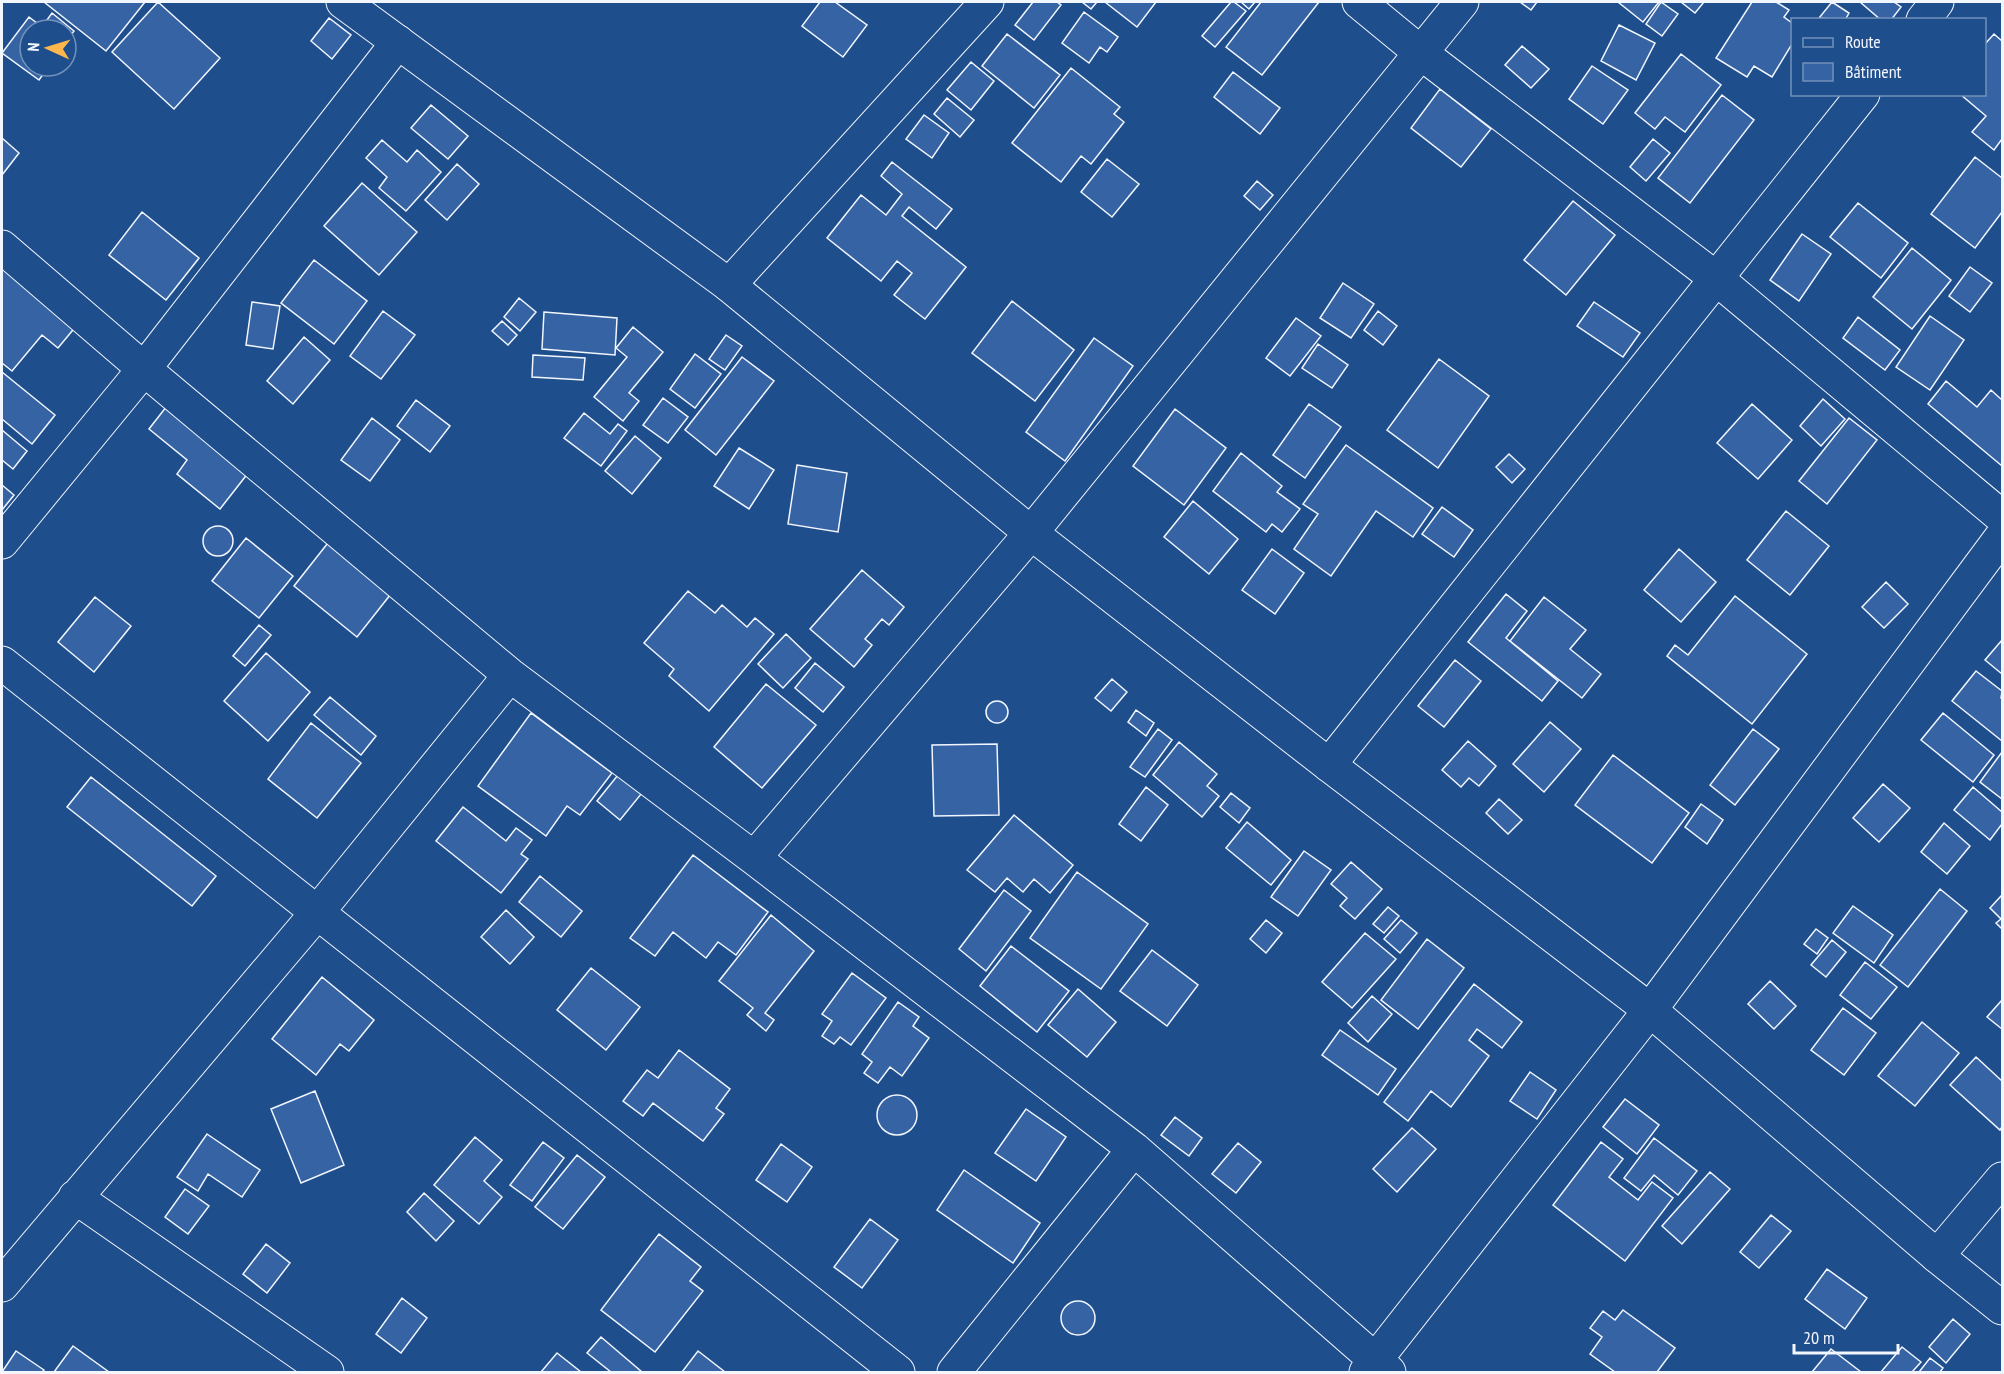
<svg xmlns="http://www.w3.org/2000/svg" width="2004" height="1374" font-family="'PT Sans Narrow',sans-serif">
  <rect width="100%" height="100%" fill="#1f4e8c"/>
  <path fill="#3563a3" stroke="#f2f6ff" stroke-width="1.5" d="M44,2H145L106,51Z
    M158,2L220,58L174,109L112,52Z
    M820,2H835L867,25L843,57L802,26Z
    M1033,2H1057L1061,5L1034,40L1015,25Z
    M1082,2H1097L1091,9Z
    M1105,2H1156L1137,27Z
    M1231,2H1234L1246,11L1215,47L1202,36Z
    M1241,2H1255L1249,9Z
    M1261,2H1319L1262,75L1226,47Z
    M1520,2H1537L1531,10Z
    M1618,2H1659L1643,22Z
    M1661,2L1678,14L1662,36L1646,24Z
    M1681,2H1704L1695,13Z
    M1752,2H1776L1789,10L1784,17L1792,23V44L1772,77L1754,66L1747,77L1716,58Z
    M1832,2L1849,13L1845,20L1819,18Z
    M1860,2H1894L1901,7L1891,20H1881Z
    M1084,12L1118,37L1107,52L1100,47L1089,63L1062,43Z
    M52,13L74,31L66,41V30H52L44,24Z
    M29,17L46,30H30V66H49L39,80L2,53Z
    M329,18L351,35L332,59L311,41Z
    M1619,25L1655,43L1636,80L1601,61Z
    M1007,34L1060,75L1034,108L982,66Z
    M1994,34L2002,41V139L1994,150L1972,132L1986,116L1960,94H1984V45Z
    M1522,46L1549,69L1531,88L1505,65Z
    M1681,54L1721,85L1685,132L1665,117L1655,129L1635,113Z
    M971,62L994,81L971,110L947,90Z
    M1592,66L1628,90L1603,124L1569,99Z
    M1071,68L1120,107L1114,114L1124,122L1091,164L1081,156L1061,182L1012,143Z
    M1233,72L1280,108L1260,134L1214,97Z
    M1440,89L1491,129L1461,167L1411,128Z
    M1722,95L1754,120L1690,203L1658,178Z
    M947,98L974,120L960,137L934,114Z
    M431,105L468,136L448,159L411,128Z
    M924,115L949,133L932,158L906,139Z
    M2,138L19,153L2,175Z
    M1653,139L1670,153L1646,181L1630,167Z
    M382,140L407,162L417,150L441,172L406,211L379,188L387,177L366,158Z
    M1975,157L2002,178V212L1975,248L1931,214Z
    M1107,159L1139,184L1112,217L1081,192Z
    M892,162L952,209L936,229L909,207L902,216L966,267L925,319L894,295L912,273L897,261L881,281L827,238L861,195L886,215L902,194L881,176Z
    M457,164L479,184L447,220L425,200Z
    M1257,181L1273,195L1260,210L1244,196Z
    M362,183L417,232L379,275L324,226Z
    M1573,201L1615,235L1566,295L1524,260Z
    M1858,203L1908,243L1881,278L1830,237Z
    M142,212L199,258L166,300L109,255Z
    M1802,234L1831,254L1799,301L1770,280Z
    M1912,248L1951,280L1912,329L1873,297Z
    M314,260L367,301L334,344L281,303Z
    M2,264L77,325L58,348L42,335L12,371L2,363Z
    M1970,267L1992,283L1970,312L1949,296Z
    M1343,283L1374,304L1351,338L1320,318Z
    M519,298L536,312L520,331L504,317Z
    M1012,301L1074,350L1035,401L972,353Z
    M252,302L280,306L273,349L246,345Z
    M1594,302L1640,333L1623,357L1577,326Z
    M383,311L415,335L381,379L350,356Z
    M1378,311L1397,326L1383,345L1364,330Z
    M544,312L617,318L615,355L542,349Z
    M1930,316L1964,340L1930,390L1896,367Z
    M1858,317L1900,350L1885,370L1843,338Z
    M1296,318L1321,336L1290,376L1266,358Z
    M502,321L517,335L508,345L492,331Z
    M633,327L663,352L629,393L639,401L623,421L594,397L627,357L616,348Z
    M726,335L742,346L725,370L709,359Z
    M304,337L330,360L293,404L267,381Z
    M1094,338L1133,366L1065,461L1026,432Z
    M1318,344L1348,365L1332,388L1302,368Z
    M695,354L721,374L695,408L670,389Z
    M533,355L585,358L583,380L532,377Z
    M742,357L774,381L716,455L685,430Z
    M1439,359L1489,396L1438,468L1387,430Z
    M2,372L55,415L32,444L2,419Z
    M1946,381L1977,407L1991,390L2002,400V466L1928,404Z
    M663,398L688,417L668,443L643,425Z
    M1823,399L1845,419L1821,446L1800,426Z
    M416,400L450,426L430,452L397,426Z
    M170,402L252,468L220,509L177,474L187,460L149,429Z
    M1309,404L1341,427L1305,478L1273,455Z
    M1752,404L1792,440L1758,479L1717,443Z
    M1175,409L1226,448L1184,505L1133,466Z
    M584,413L610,434L618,424L627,431L601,466L564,438Z
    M372,418L400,440L370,481L341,460Z
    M1849,418L1877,440L1827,504L1799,481Z
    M2,430L27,451L13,469L2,460Z
    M635,436L661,458L632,494L605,471Z
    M1346,445L1433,508L1413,537L1376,511L1331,576L1294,549L1318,514L1303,504Z
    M739,448L774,470L749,509L714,486Z
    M1241,453L1282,486L1277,492L1300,509L1282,532L1272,524L1266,532L1213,491Z
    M1509,454L1525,469L1512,483L1496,467Z
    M797,465L847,473L838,532L788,524Z
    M2,485L14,495L2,510Z
    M1193,501L1238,539L1209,574L1164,537Z
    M1442,507L1473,530L1454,557L1422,534Z
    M1786,511L1829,546L1790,595L1747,560Z
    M203 541a15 15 0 1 1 30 0a15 15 0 1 1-30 0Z
    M246,538L293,576L259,618L212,581Z
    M331,539L394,590L357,637L294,586Z
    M1272,549L1304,573L1275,614L1242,590Z
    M1679,549L1716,582L1681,622L1644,590Z
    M862,570L904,607L889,625L882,619L865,639L872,645L854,667L810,629Z
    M1886,582L1908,604L1884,628L1862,607Z
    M688,591L715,613L722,605L747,627L755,618L774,634L709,711L669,676L674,669L644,643Z
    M1506,594L1527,611L1506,638L1558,681L1542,701L1468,642Z
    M1735,596L1807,654L1752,724L1667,656L1675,645L1688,655Z
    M95,597L131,626L94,672L58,642Z
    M1544,597L1586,630L1570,649L1601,674L1582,698L1510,641Z
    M259,625L271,635L245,666L233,656Z
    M786,634L811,658L783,688L758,664Z
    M2002,640V674L1985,660Z
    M266,653L310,692L268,741L224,701Z
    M1455,660L1481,681L1444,727L1418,706Z
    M815,663L844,687L823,712L795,688Z
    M1976,671L2002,691L2001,698L2002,699V741L1952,701Z
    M1112,679L1127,692L1111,711L1095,698Z
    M766,684L816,725L762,788L714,747Z
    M330,697L376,736L361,755L314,715Z
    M986 712a11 11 0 1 1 22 0a11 11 0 1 1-22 0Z
    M1136,710L1154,723L1146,736L1128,722Z
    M531,713L612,773L580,815L567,806L546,836L478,786Z
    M1943,713L1994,755L1973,782L1921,740Z
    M1550,722L1581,749L1544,792L1513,764Z
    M311,723L361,763L317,818L268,779Z
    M1158,729L1172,740L1145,777L1130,767Z
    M1753,729L1779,749L1735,805L1710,785Z
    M1468,741L1496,766L1479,786L1469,778L1461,787L1442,770Z
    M1179,742L1217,774L1207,786L1219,796L1202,817L1153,775Z
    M997,744L999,815L934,816L932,745Z
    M2002,752V799L1980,782Z
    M1613,755L1689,813L1652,863L1575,805Z
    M618,775L642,793L620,820L597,801Z
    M91,777L216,876L192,906L67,807Z
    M1883,784L1910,808L1879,842L1853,818Z
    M1146,787L1168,805L1141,841L1119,824Z
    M1973,787L2002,812V824L1990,840L1954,810Z
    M1231,793L1250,808L1239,823L1220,807Z
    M1499,799L1522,820L1508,834L1486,813Z
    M1701,804L1723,820L1707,844L1685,827Z
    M463,807L506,841L516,828L532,840L521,854L528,859L501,893L436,841Z
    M1014,815L1073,865L1050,893L1034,879L1023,892L1007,878L995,892L967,870Z
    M1247,822L1291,860L1271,885L1226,848Z
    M1944,823L1970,846L1947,874L1921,852Z
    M1304,851L1331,870L1298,916L1271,897Z
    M693,855L768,912L736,955L718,942L706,958L673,932L655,956L630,938Z
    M1351,862L1382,889L1355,919L1340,906L1347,898L1331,884Z
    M1077,872L1148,924L1101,989L1030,938Z
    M540,876L582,911L561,937L519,902Z
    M1940,889L1967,911L1908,987L1880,965Z
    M1004,890L1031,911L986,971L959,949Z
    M2002,895V929L1996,923L2001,919L1990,908Z
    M1853,906L1893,935L1874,963L1833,933Z
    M1388,907L1399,916L1384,933L1373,924Z
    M506,910L534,937L510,964L481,937Z
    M771,915L814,951L765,1013L774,1020L766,1031L747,1015L753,1008L719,981Z
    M1266,920L1282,933L1266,953L1250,939Z
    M1401,920L1417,933L1400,953L1384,939Z
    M1816,929L1828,938L1817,954L1804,944Z
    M1365,933L1396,959L1352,1008L1322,982Z
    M1427,939L1464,968L1418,1029L1381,1000Z
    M1832,940L1846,952L1826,977L1811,965Z
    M1011,946L1069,991L1037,1032L980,986Z
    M1152,950L1198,985L1167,1026L1120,991Z
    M1865,962L1897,987L1871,1019L1840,995Z
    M591,968L640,1007L606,1050L557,1010Z
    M852,973L886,998L851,1045L840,1037L834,1044L822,1036L832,1021L822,1014Z
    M322,977L374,1020L349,1051L340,1044L316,1075L272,1039Z
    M1770,981L1796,1006L1774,1029L1748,1004Z
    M1474,984L1522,1022L1502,1048L1477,1029L1469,1040L1489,1056L1451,1107L1431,1091L1408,1121L1384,1102Z
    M1078,989L1116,1022L1087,1057L1048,1025Z
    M1372,996L1392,1014L1368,1042L1348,1023Z
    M2002,1000V1029L1987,1017Z
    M898,1002L919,1017L913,1026L929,1038L902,1076L890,1067L878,1083L864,1073L872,1062L862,1054Z
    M1843,1008L1876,1033L1844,1075L1811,1050Z
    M1922,1022L1959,1053L1915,1106L1878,1076Z
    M1340,1030L1396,1069L1378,1095L1322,1055Z
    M679,1050L730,1089L716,1108L724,1114L703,1141L653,1103L643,1116L623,1101L647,1070L658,1078Z
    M1976,1057L2002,1081V1127L2000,1130L1950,1085Z
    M1530,1072L1556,1090L1537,1119L1510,1101Z
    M315,1091L344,1165L301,1183L271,1109Z
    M877 1115a20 20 0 1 1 40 0a20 20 0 1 1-40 0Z
    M1625,1099L1659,1125L1637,1154L1603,1127Z
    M1026,1109L1066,1137L1036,1181L995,1153Z
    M1175,1117L1202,1138L1189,1156L1161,1135Z
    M1412,1128L1436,1149L1397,1192L1373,1169Z
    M207,1134L260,1170L242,1197L208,1174L198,1191L177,1177Z
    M475,1137L502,1160L484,1181L502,1197L479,1224L434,1185Z
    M1654,1138L1697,1171L1678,1195L1654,1175L1641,1191L1624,1178Z
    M543,1142L564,1158L532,1201L510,1185Z
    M1601,1142L1623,1159L1609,1177L1638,1200L1652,1182L1673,1198L1625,1261L1553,1205Z
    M1238,1143L1261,1162L1236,1193L1212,1174Z
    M781,1144L812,1167L787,1202L756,1180Z
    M577,1155L605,1177L563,1229L535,1207Z
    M964,1170L1040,1223L1013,1263L937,1210Z
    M1710,1172L1730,1189L1682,1244L1662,1226Z
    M185,1189L209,1206L188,1234L165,1217Z
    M424,1193L454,1221L436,1241L407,1212Z
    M1771,1215L1791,1231L1759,1268L1740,1252Z
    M870,1219L898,1240L862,1288L834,1267Z
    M659,1234L701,1267L690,1281L703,1291L655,1352L601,1310Z
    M266,1244L290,1263L267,1293L243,1274Z
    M1827,1269L1867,1298L1845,1329L1805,1299Z
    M402,1298L427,1318L401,1353L376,1334Z
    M1061 1318a17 17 0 1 1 34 0a17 17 0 1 1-34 0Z
    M1623,1310L1675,1348L1657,1372H1615L1590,1354L1602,1337L1590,1328L1603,1311L1615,1320Z
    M1953,1319L1970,1334L1946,1363L1929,1347Z
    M601,1337L642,1372H611L587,1353Z
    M73,1346L109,1372H54Z
    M1902,1347L1921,1362L1912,1372H1881Z
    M1831,1349L1861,1372H1812Z
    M16,1351L44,1370L42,1372H2Z
    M698,1351L725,1372H682Z
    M557,1353L581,1372H541Z
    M1930,1358L1943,1368L1940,1372H1919Z"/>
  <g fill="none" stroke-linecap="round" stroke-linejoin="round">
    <defs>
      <path id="minor" d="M1359,2L1421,53L1717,279L2002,517
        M1923,20L1937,2
        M2,247L144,369L510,675L754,858L1134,1149L1389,1372
        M729,285L987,2
        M2,542L144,369L398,42
        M2,663L898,1372
        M1329,765L1863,94
        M754,858L1031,533L1462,2
        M75,1197L327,1372
        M1937,1256L2002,1179
        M2,1285L316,914L510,675
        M954,1372L1134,1149
        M1366,1372L1650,1010L2002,536"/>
      <path id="major" d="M343,2L729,285L1031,533L1329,765L1650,1010L1937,1256L2002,1308"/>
    </defs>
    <use href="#minor" stroke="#f2f6ff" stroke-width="35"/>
    <use href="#major" stroke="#f2f6ff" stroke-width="35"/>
    <use href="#minor" stroke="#1f4e8c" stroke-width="33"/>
    <use href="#major" stroke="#1f4e8c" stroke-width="33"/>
  </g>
  <rect width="2004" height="1374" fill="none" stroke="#f2f6ff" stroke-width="6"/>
  <rect x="1791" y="18" width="195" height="78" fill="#1f4e8c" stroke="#7391ba" stroke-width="1.5"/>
  <rect x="1803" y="38" width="30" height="9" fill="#1f4e8c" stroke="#7391ba" stroke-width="1.5"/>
  <text x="1845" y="48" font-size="18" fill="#f2f6ff">Route</text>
  <rect x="1803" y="63" width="30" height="18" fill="#3563a3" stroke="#7391ba" stroke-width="1.5"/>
  <text x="1845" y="78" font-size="18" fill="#f2f6ff">Bâtiment</text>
  <g transform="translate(48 48) rotate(274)"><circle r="28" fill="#1f4e8c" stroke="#7391ba" stroke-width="1.5"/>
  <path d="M0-4.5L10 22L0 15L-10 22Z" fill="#ffb74d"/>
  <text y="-9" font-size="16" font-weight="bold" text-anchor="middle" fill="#f2f6ff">N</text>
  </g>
  <path d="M1794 1344v9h104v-9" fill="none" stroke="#f2f6ff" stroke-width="3"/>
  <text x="1803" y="1344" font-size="18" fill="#f2f6ff" stroke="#1f4e8c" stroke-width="4.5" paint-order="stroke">20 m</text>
</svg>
